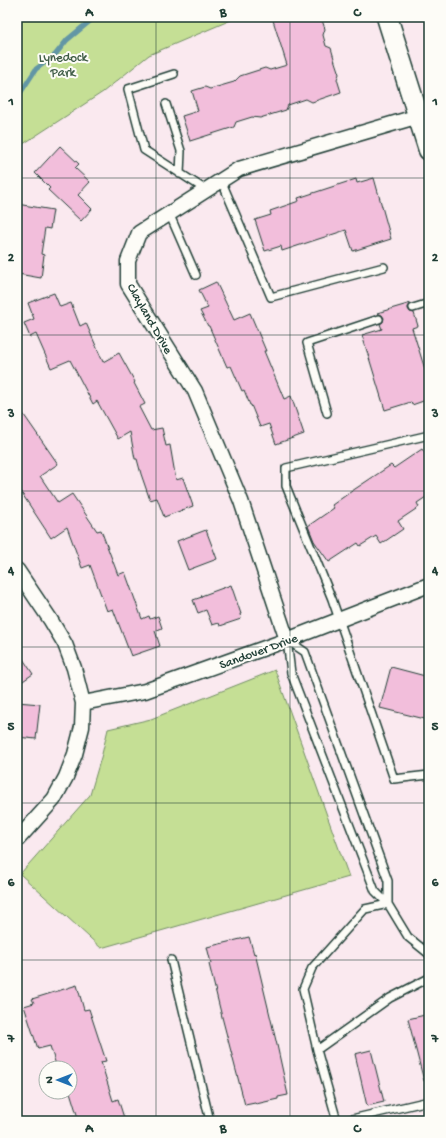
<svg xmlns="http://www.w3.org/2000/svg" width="446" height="1138" font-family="'Gochi Hand',sans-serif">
  <rect width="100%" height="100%" fill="#fae9ef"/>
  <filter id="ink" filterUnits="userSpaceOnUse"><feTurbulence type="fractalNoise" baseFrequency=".025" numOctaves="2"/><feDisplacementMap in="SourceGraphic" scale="8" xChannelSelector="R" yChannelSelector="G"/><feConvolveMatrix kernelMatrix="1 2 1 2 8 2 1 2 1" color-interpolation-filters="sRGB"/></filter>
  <g filter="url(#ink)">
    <path fill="#c5df95" stroke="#728e64" d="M24,17H238L149,55L103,92L17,148V25Z
      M275,670L349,877L101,948L20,874L90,795L102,754L108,729L151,719Z"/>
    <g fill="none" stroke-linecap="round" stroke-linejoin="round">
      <path stroke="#6296a5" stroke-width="5" d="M17,95L21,92L36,69L55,55L67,40L90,21L93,17"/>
    </g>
    <path fill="#f2bedb" stroke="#1f3d34" d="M272,17H321L325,29L323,35L326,46L331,48L335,62L339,74L337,79L341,92L312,102L306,99L288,105L286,110L260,118L252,117L236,122L234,127L190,141L182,116L198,111L192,91L205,87L210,89L234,82L240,76L265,68L270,70L287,65Z
      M60,146L79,164L75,168L90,182L78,195L92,209L81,221L48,190L50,188L35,173Z
      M374,178L391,239L353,251L346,230L282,251L281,246L265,251L255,220L271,215L270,211L299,201L298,198L356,179L357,183Z
      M17,204L53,210L50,229L45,228L41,254L44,255L41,278L18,274L19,272H17Z
      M216,282L234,320L250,313L266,351H264L284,399L291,396L304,434L276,444L269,424L260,427L251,405H250L244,390L242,391L231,366L227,367L209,326H208L200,311L208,308L199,290Z
      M54,293L60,307L71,303L80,326L86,323L103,362L119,353L135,382L134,383L145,404L139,407L151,430L162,428L166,446L170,445L176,480L183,478L193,506L164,517L157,498L150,500L141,474L137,459H135L130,432L118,439L97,401L93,404L70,360L51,368L36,334L30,337L24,323L34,319L28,303Z
      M411,303L408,307V309L410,312L414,313L418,326L412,328L429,382V399L412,405L411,402L385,410L362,335L382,329L380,324L383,322L384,318L382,315L377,313Z
      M17,405L58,464L40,476L58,503L72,494L97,531L101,530L118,575L125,572L142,619L149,616L150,619L158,616L162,628L155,631L160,646L131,656L113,609L107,611L90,565L82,568L67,527L51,538L17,486Z
      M422,449L429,459V495L417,503L419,507L398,521L403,529L381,544L376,536L360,546L358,543L329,562L314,541L308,526L334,508L332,505L352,491L391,465L394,468Z
      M206,530L217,559L188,570L177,541Z
      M231,585L241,614H240L241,619L220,626L219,623L212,625L206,610L198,613L193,600L202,597L201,596Z
      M17,650L33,674L17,685Z
      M391,667L429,677V720L380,708Z
      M17,702L40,704L36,739L17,737Z
      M249,937L254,954L255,953L277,1045L288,1095L278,1097V1099L256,1104L255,1103L245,1105L222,1017L209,964L211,963L207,947Z
      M77,985L84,1010L89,1009L106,1061L101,1062L113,1101L118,1099L125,1121H79L70,1092V1068H57L50,1046L38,1049L24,1006L34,1003L32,999Z
      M429,1014V1080L424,1081L408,1019Z
      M371,1050L384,1102L367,1106L355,1054Z"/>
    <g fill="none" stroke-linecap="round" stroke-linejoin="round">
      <defs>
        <path id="lane" d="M174,74L128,89L144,150L206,190
          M166,104L181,151L180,174
          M221,180L271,297L384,267
          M169,213L196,275
          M413,308L429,303
          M327,413L307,343L379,319
          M425,436L286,468V486L332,599L394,779L429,775
          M287,640L305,652L388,881V904L375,891L291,673Z
          M171,960L210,1121
          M317,1050L390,998L429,978
          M337,1121L317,1050L303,989L312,968L365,909L388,904L408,937L429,954
          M343,1121L429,1101"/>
        <path id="street" d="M17,570L50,619L65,644L74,668L83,703L82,727L75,754L66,777L54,799L17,840
          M287,640L241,501L195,391L128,284V261L139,233L239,169L429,113
          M83,703L145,691L287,640L429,585"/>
        <path id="secondary" d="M387,17L429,150"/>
      </defs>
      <use href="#lane" stroke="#1f3d34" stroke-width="10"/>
      <use href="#street" stroke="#1f3d34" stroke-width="17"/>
      <use href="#secondary" stroke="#1f3d34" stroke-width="23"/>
      <use href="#lane" stroke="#fdfcf7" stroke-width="7"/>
      <use href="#street" stroke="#fdfcf7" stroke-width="14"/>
      <use href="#secondary" stroke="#fdfcf7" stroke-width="20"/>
    </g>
  </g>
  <path fill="none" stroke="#1f3d34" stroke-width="1" stroke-opacity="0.55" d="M156,17V1121M290,17V1121M17,178H429M17,335H429M17,491H429M17,647H429M17,803H429M17,960H429"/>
  <g text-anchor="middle" stroke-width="4" stroke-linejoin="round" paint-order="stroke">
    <g font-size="13" fill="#405d47" stroke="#fdfcf7">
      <text x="63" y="61">Lynedock<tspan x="63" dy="15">Park</tspan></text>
    </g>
    <g font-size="13" fill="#1f3d34" stroke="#fdfcf7">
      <text transform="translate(151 318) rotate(60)" y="5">Clayland Drive</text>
      <text transform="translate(258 650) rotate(-20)" y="5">Sandover Drive</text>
    </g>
  </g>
  <rect width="446" height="1138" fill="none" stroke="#fdfcf7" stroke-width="44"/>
  <g transform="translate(58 1080) rotate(270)"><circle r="19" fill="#fdfcf7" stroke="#a4b0a9"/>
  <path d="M0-3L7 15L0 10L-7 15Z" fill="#1f6fb2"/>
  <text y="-6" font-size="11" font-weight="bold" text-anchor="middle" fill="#1f3d34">N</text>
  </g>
  <rect x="22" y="22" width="402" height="1094" fill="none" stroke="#1f3d34" stroke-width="1.5"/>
  <g font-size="13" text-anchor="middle" font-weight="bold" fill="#1f3d34">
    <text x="89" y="16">A</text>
    <text x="223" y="16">B</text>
    <text x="357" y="16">C</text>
    <text x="11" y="105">1</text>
    <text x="435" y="105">1</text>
    <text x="11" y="261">2</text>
    <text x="435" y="261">2</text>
    <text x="11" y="417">3</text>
    <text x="435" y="417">3</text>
    <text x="11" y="574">4</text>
    <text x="435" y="574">4</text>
    <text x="11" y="730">5</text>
    <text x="435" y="730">5</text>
    <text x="11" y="886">6</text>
    <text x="435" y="886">6</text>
    <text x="11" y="1042">7</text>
    <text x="435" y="1042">7</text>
    <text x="89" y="1132">A</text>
    <text x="223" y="1132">B</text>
    <text x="357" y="1132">C</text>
  </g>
</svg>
